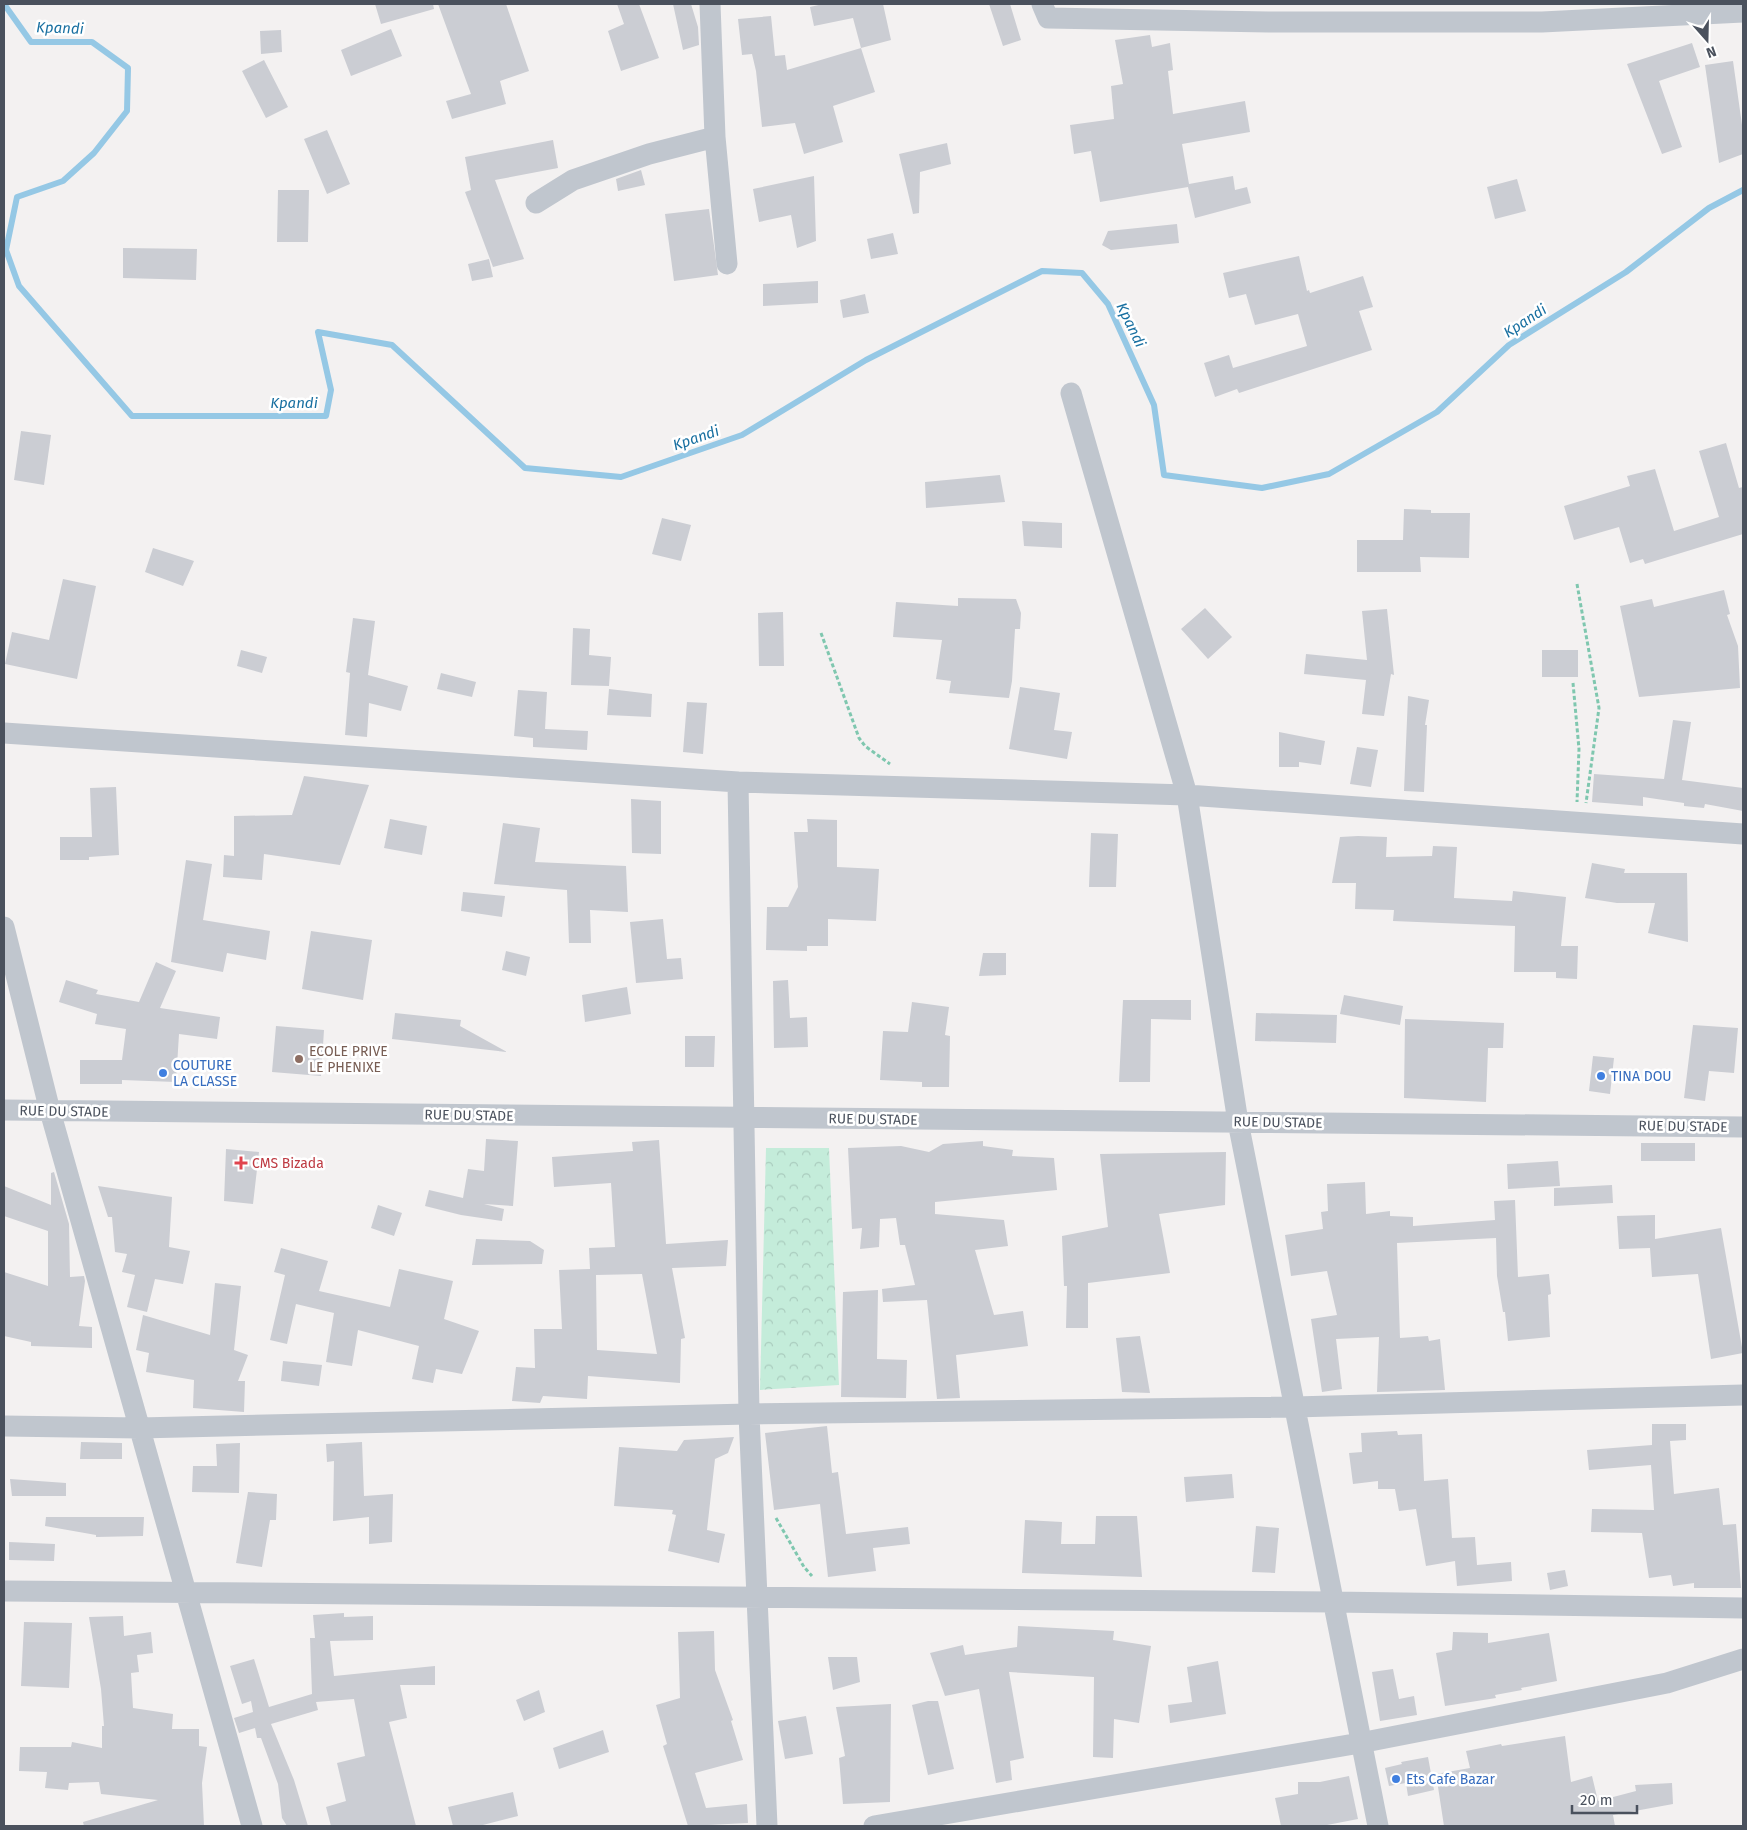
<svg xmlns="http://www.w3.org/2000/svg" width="1747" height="1830" font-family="'Fira Sans',sans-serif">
  <defs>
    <pattern id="park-crowns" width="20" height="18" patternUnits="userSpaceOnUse" patternTransform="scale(1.25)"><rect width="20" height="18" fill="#c4ecda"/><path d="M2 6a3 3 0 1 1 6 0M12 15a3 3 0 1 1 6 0" fill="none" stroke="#aaccbe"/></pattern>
  </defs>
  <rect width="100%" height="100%" fill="#f3f1f1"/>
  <path fill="url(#park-crowns)" d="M766,1148H829L839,1385L760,1390Z"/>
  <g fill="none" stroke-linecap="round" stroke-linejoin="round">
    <path stroke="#95c8e5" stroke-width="6" d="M4,4L31,42H92L128,68L127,111L94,153L63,181L17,197L6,250L19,286L132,416H326L331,390L318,332L392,345L525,468L621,477L742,435L866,360L1042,271L1082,273L1108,304L1154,405L1164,475L1262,488L1329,474L1437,412L1509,345L1626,272L1709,208L1743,190"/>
  </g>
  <path fill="#cbcdd3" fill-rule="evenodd" d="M375,4H433L434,9L381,24Z
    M438,4H506L529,71L500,81L506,104L452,119L446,101L471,94Z
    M617,4H639L659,58L621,71L608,31L624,24Z
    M673,4H691L698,27L699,45L683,50Z
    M823,4H883L891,40L861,48L853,18L814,26L810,7Z
    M989,4H1010L1021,40L1003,46Z
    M771,16L775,56L785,55L787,70L861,48L875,92L833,106L843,142L804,154L795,123L762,127L756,71L752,54L742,55L738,19Z
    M391,29L402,56L351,76L341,50Z
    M281,30L282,52L261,54L260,31Z
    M1150,35L1152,47L1170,43L1173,70L1168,71L1173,114L1245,101L1250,132L1182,144L1189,184L1233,176L1235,190L1247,187L1251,203L1195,218L1188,187L1100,202L1091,151L1074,154L1070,125L1114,119L1111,86L1123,84L1115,40Z
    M1692,43L1700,67L1659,81L1682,147L1662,154L1627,64Z
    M264,60L288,107L266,118L242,71Z
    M1733,61L1743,132V154L1719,163L1705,65Z
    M327,130L350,184L327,194L304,139Z
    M553,140L558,168L495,180L524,259L493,267L465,192L471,190L465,157Z
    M947,143L951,164L920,172L919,213L913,214L899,154Z
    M641,170L645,185L618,191L616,179Z
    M814,176L816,241L797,248L791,215L759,222L753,189Z
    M1517,179L1526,211L1495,219L1487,187Z
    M278,190H309L308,242H277Z
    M709,209L718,275L674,281L665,214Z
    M1177,224L1179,243L1111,250L1102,245L1108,231Z
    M893,233L898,254L871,259L867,239Z
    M123,248L197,249L196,280L123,278Z
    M1299,256L1307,291L1309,290L1310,293L1363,276L1373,307L1359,311L1372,350L1239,393L1237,389L1215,397L1204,363L1229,355L1233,368L1307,346L1298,314L1255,325L1246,294L1229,298L1223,273Z
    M489,259L493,277L472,281L468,264Z
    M818,281V303L763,306V284Z
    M865,294L869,313L843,318L840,300Z
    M21,431L51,435L44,485L14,480Z
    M1726,443L1739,488L1743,487V534L1645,564L1643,559L1630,563L1619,527L1574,540L1564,506L1630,486L1627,476L1655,469L1674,531L1719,517L1699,451Z
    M1000,475L1005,502L926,508L925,482Z
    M1404,509L1431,510V513H1470L1469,558L1420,557L1421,572H1357V540H1403Z
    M662,518L691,525L681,561L652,554Z
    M1022,521L1062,523V548L1024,546Z
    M153,548L194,561L183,586L145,572Z
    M63,579L96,586L77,679L5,664L12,632L49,640Z
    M1724,590L1730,614L1727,615L1738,646L1740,688L1639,697L1620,606L1652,599L1654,607Z
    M958,598L1016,599L1021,613L1020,629H1015L1012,681L1009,698L949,693L951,681L936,679L942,640L893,637L896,602L958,606Z
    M1205,608L1232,637L1208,659L1181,629Z
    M1387,609L1394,675L1391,674L1384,716L1362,714L1366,680L1304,674L1306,654L1367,660L1362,611Z
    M783,612L784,666H759L758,613Z
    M353,618L375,621L368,675L408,686L401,711L369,703L367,737L345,735L350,673L346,672Z
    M573,628L590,629L589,655L611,657L609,686L571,685Z
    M241,650L267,657L262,673L237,666Z
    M1542,650H1578V677H1542Z
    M441,673L476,682L472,697L437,689Z
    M1020,687L1060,693L1054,730L1072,732L1067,759L1009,749Z
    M609,689L652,694L651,717L607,715Z
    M518,690L547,692L545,729L588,731L587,750L533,747V738L514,736Z
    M1408,696L1429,700L1425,725H1427L1424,792L1404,791Z
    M687,702L707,703L703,754L683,752Z
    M1673,720L1691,722L1682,780L1743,788V811L1705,804L1704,808L1684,806V803L1643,797V806L1592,802L1594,774L1664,779Z
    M1279,732L1325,741L1321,765L1299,762V767H1279Z
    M1357,747L1378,750L1371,787L1350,784Z
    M304,776L369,785L340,865L264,854L262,880L223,877L224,855L234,856V816L292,815Z
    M116,787L119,855L89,857V860H60V837H92L90,788Z
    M631,799L661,801V854L632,853Z
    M390,819L427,826L422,855L384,848Z
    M807,819L837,820V867L879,869L876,921L828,919V946H807V951L766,950L767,907H788L798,887L794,832H808Z
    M503,823L540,828L535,862L626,866L628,912L590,910L591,943H569L567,890L494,884Z
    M1091,833L1118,834L1116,887H1089Z
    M1358,836L1387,837L1386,857L1432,856L1433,846L1457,847L1454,898L1512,901L1513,891L1566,897L1561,946H1578L1577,979L1556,978V972H1514L1515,926L1393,921L1394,910L1355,909L1356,883H1332L1340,837Z
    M186,860L212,864L203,920L270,931L266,960L227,953L223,972L171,962Z
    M1592,863L1625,869L1624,873H1687L1688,942L1648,933L1655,903H1617L1585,898Z
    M463,892L505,896L502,917L461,911Z
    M663,919L667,959L681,958L683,979L636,983L630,922Z
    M311,931L372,940L363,1000L302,989Z
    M506,951L530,957L526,976L502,970Z
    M983,953H1006V975L979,976Z
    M156,962L176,971L160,1008L220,1017L217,1039L179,1034L176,1082L122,1080V1084H80V1060H122L126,1029L95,1024L97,1014L59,1002L66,980L98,990L96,994L139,1002Z
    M788,980L790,1018L807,1017L808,1047L774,1048L773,981Z
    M627,987L631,1014L585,1022L582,995Z
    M1344,995L1403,1006L1400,1025L1340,1014Z
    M1123,1000H1191V1020L1151,1019L1150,1082H1119Z
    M912,1002L949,1007L945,1035L950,1036L949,1087H922V1082L880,1080L883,1031L908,1032Z
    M395,1013L461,1020L460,1026L507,1052L392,1039Z
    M1256,1013L1337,1015L1336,1043L1255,1041Z
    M1405,1019L1504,1023L1503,1048H1488L1486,1102L1404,1098Z
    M1693,1025L1738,1028L1734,1073L1709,1071L1705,1101L1684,1098Z
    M276,1026L324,1030L321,1076L272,1072Z
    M685,1036H715L714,1067H685Z
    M1593,1056L1614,1058L1610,1094L1589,1091Z
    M486,1139L518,1141L513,1206L484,1204L504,1209L502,1221L461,1215L425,1206L429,1190L463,1198L468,1169L484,1171Z
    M659,1140L666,1244L728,1240L726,1266L672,1268L685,1338L681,1339L680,1383L588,1376L587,1399L543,1396L540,1403L512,1401L516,1367L535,1368L534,1329H562L559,1270L590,1269L589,1248L615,1247L611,1183L554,1187L552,1157L633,1151L632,1142ZM642,1274L657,1354L597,1350L596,1275Z
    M983,1141V1146L1013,1150L1012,1156L1054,1158L1057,1190L935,1202V1214L1004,1220L1008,1246L975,1250L994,1315L1023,1311L1028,1346L956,1355L960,1398L937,1399L927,1300L883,1302L882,1289L915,1285L905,1245H900L896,1218L880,1219L879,1247L860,1249L862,1228L852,1229L848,1148L901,1146L929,1152L943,1144Z
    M1641,1143H1695V1161H1641Z
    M226,1149L259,1152L253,1204L224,1201Z
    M1226,1152L1225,1205L1159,1214L1170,1273L1088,1283V1328H1066L1067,1286H1064L1062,1236L1108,1227L1100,1154Z
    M1558,1161L1560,1186L1508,1189L1507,1164Z
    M54,1172L69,1224L70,1277L84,1276L85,1281L79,1326L92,1327V1348L31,1346V1342L4,1336V1272L48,1286V1231L4,1216V1186L51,1205V1173Z
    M1365,1182L1366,1214L1390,1211V1216L1413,1217V1226L1495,1220L1494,1201L1515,1200L1518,1277L1549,1274L1551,1294L1548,1295L1550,1337L1508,1341L1505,1312H1503L1497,1276L1496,1238L1397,1243L1400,1338L1428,1336L1429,1341L1440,1339L1445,1390L1377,1392L1379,1337L1336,1339L1342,1389L1322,1392L1311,1319L1337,1315L1327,1271L1291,1276L1285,1235L1323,1229L1321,1212L1328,1211L1327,1184Z
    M1612,1185L1613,1203L1554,1206V1188Z
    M98,1186L172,1197L169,1247L190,1251L183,1284L155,1279L147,1312L127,1307L135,1275L122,1272L127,1254L115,1252L112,1217H108Z
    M378,1205L402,1213L394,1236L371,1228Z
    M1655,1215V1239L1721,1228L1743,1353L1711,1359L1698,1274L1652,1277L1650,1248L1619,1249L1617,1216Z
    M476,1239L530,1241L544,1250L542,1264L472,1265Z
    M281,1248L328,1261L319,1291L390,1307L399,1269L453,1281L444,1319L479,1331L462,1374L436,1369L433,1383L412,1379L419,1346L358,1330L352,1366L326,1362L334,1313L296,1304L287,1344L270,1340L285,1275L274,1272Z
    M215,1283L241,1286L234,1350L248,1355L238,1381H245L244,1412L193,1408L194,1380L146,1372L149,1353L136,1350L143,1315L210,1335Z
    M878,1290L877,1359L907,1360L906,1398L841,1397L843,1292Z
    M1140,1336L1150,1393L1122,1392L1116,1338Z
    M283,1361L322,1365L319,1386L281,1381Z
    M1652,1424H1686V1440L1670,1441L1674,1494L1719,1488L1723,1525L1736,1524L1741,1588H1694V1583L1673,1586L1671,1575L1649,1578L1642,1533L1591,1532L1592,1509L1654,1510L1651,1465L1589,1470L1587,1450L1652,1445Z
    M827,1426L832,1473L838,1472L846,1534L908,1527L910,1544L873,1548L876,1571L828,1577L820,1504L774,1510L765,1433Z
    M1397,1431L1398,1435L1422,1434L1424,1481L1448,1479L1452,1538L1475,1537L1477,1565L1511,1562L1512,1581L1457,1586L1455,1561L1426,1566L1416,1509L1399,1511L1395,1489H1378V1481L1353,1484L1349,1453L1362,1452L1361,1433Z
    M734,1437L728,1453L715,1459L707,1530L725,1534L719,1563L668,1551L676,1515L672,1514L673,1510L614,1506L619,1447L677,1451L684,1440Z
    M81,1442L122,1443V1459H80Z
    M362,1442L364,1496L393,1494L392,1542L369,1544V1517L333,1521L334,1461L327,1462L326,1444Z
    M240,1443L239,1493L192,1492L193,1466H217L216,1444Z
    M1232,1474L1234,1498L1186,1502L1184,1477Z
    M10,1479L66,1483V1496H12Z
    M248,1492L277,1494L276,1520H270L262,1567L236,1563Z
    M1096,1516H1137L1142,1577L1022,1573L1025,1520L1062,1522L1061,1544H1095Z
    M46,1517H144L143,1536L96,1537V1535L45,1526Z
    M1256,1526L1279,1528L1275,1573L1252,1572Z
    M9,1542L55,1544L54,1561L9,1560Z
    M1565,1570L1568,1586L1550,1590L1547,1573Z
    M344,1613V1617L373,1616V1640L330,1641L334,1676L435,1666V1685H400L407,1718L389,1722L416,1826H331L326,1807L346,1801L337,1763L365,1756L354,1699L316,1702L318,1710L271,1724L294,1780L308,1826H287L282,1818L278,1784L261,1738H257L255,1728L239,1733L234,1718L253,1712L251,1701L242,1704L230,1666L254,1659L269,1707L312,1694L310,1638H315L313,1615Z
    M123,1616L124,1636L151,1632L153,1653L137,1655L139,1672L131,1673L133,1708L173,1714L172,1729H199V1746L207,1747L202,1783L204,1826H84L83,1822L158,1800L101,1794L99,1782L69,1783L68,1790L45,1788L47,1772L19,1771L20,1747H71L72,1742L102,1748V1726H104L101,1689L89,1617Z
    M24,1622L72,1623L69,1688L21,1686Z
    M1018,1626L1114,1631L1113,1640L1151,1646L1139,1723L1114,1719L1113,1758L1093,1757L1094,1677L1009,1672L1024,1758L1010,1761L1012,1780L996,1783L979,1689L945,1696L930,1653L963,1645L965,1655L1017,1647Z
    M714,1631L715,1670L733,1720L731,1721L743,1760L695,1773L706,1808L747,1804L748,1823L688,1826L663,1746L667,1744L656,1705L680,1698L678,1632Z
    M1453,1632L1488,1633V1643L1549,1633L1557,1681L1521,1688L1522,1690L1495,1695L1496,1698L1445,1706L1436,1653L1452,1650Z
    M828,1657H857L860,1682L833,1690Z
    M1218,1661L1226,1714L1170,1723L1168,1705L1192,1702L1187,1667Z
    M1393,1669L1399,1699L1414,1696L1417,1715L1380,1721L1372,1672Z
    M539,1690L545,1712L524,1721L516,1700Z
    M928,1701H938L954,1769L928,1775L912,1705Z
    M891,1704L890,1802L843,1804L839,1758L845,1756L836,1707Z
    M806,1716L813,1754L785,1759L778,1721Z
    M603,1730L609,1752L559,1769L553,1748Z
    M1565,1736L1571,1782L1592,1776L1598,1801L1636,1791L1635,1785L1672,1783L1673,1804L1613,1815L1615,1826H1444L1436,1774L1470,1768L1466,1751L1501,1744L1502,1746Z
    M1428,1757L1434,1790L1408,1796L1406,1783L1389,1786L1385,1768L1402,1764L1401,1762Z
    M1349,1776L1358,1819L1322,1826H1281L1275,1798L1298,1794V1782H1320Z
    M513,1792L518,1816L479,1826H453L448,1807Z"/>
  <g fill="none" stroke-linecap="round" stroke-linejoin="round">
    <path stroke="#7fc7af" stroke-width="3" stroke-dasharray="4 2.5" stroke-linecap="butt" d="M1577,584L1599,708L1586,803
      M821,633L859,738L865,746L890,764
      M1573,683L1579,749L1577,802
      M776,1518L804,1567L812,1576"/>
    <path stroke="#c0c6ce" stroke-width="21" d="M710,4L715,137L727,264
      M1042,4L1048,18L1268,22H1542L1743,12
      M536,203L573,180L649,154L715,137
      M1071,393L1187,795L1238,1122L1378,1826
      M4,733L738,782L749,1414L767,1826
      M738,782L1187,795L1743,834
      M4,927L50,1111L252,1826
      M4,1110L1743,1127
      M4,1426L139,1428L749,1414L1294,1407L1743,1395
      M4,1591L1333,1602L1743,1608
      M874,1826L1360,1743L1667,1683L1743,1659"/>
  </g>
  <circle fill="#8d6e63" stroke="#fff" stroke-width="2" cx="299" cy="1059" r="5"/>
  <g fill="#3f7fe0" stroke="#fff" stroke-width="2">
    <circle cx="163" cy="1073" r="5"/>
    <circle cx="1601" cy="1076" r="5"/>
    <circle cx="1396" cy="1779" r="5"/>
  </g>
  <path fill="#e0444e" stroke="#fff" stroke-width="2" d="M238.5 1155.5h5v5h5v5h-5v5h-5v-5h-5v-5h5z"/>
  <g text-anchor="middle" stroke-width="5" stroke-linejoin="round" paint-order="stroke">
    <g font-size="14" fill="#785e54" stroke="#fff" text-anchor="start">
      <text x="309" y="1056">ECOLE PRIVE<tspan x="309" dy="16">LE PHENIXE</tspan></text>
    </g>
    <g font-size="14" fill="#366cbe" stroke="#fff" text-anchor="start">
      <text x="173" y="1070">COUTURE<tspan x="173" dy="16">LA CLASSE</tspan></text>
      <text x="1611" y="1081">TINA DOU</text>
      <text x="1406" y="1784">Ets Cafe Bazar</text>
    </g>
    <g font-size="14" fill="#4a515d" stroke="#fff">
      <text transform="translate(64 1111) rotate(1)" y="5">RUE DU STADE</text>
      <text transform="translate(469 1115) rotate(1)" y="5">RUE DU STADE</text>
      <text transform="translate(873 1119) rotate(1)" y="5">RUE DU STADE</text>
      <text transform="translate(1278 1122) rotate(1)" y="5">RUE DU STADE</text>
      <text transform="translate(1683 1126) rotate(1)" y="5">RUE DU STADE</text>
    </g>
    <g font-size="14" fill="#be3a42" stroke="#fff" text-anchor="start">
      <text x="252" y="1168">CMS Bizada</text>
    </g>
    <g font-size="15" font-style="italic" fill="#1970a1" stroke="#fff">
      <text transform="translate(60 28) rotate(2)" y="5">Kpandi</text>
      <text transform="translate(1525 321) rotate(-33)" y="5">Kpandi</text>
      <text transform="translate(1131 325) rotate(64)" y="5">Kpandi</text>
      <text x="294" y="408">Kpandi</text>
      <text transform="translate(696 438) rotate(-19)" y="5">Kpandi</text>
    </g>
  </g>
  <rect width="1747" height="1830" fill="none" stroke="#4a515d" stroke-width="10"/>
  <g transform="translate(1707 40) rotate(160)" stroke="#ffffff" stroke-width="4" paint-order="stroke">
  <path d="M0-4L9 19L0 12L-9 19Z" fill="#4a515d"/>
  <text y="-8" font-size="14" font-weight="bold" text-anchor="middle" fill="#4a515d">N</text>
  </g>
  <path d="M1572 1805v8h65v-8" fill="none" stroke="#4a515d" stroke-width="2.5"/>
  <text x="1580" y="1805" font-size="15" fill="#4a515d" stroke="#ffffff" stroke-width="4" paint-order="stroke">20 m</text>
</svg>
